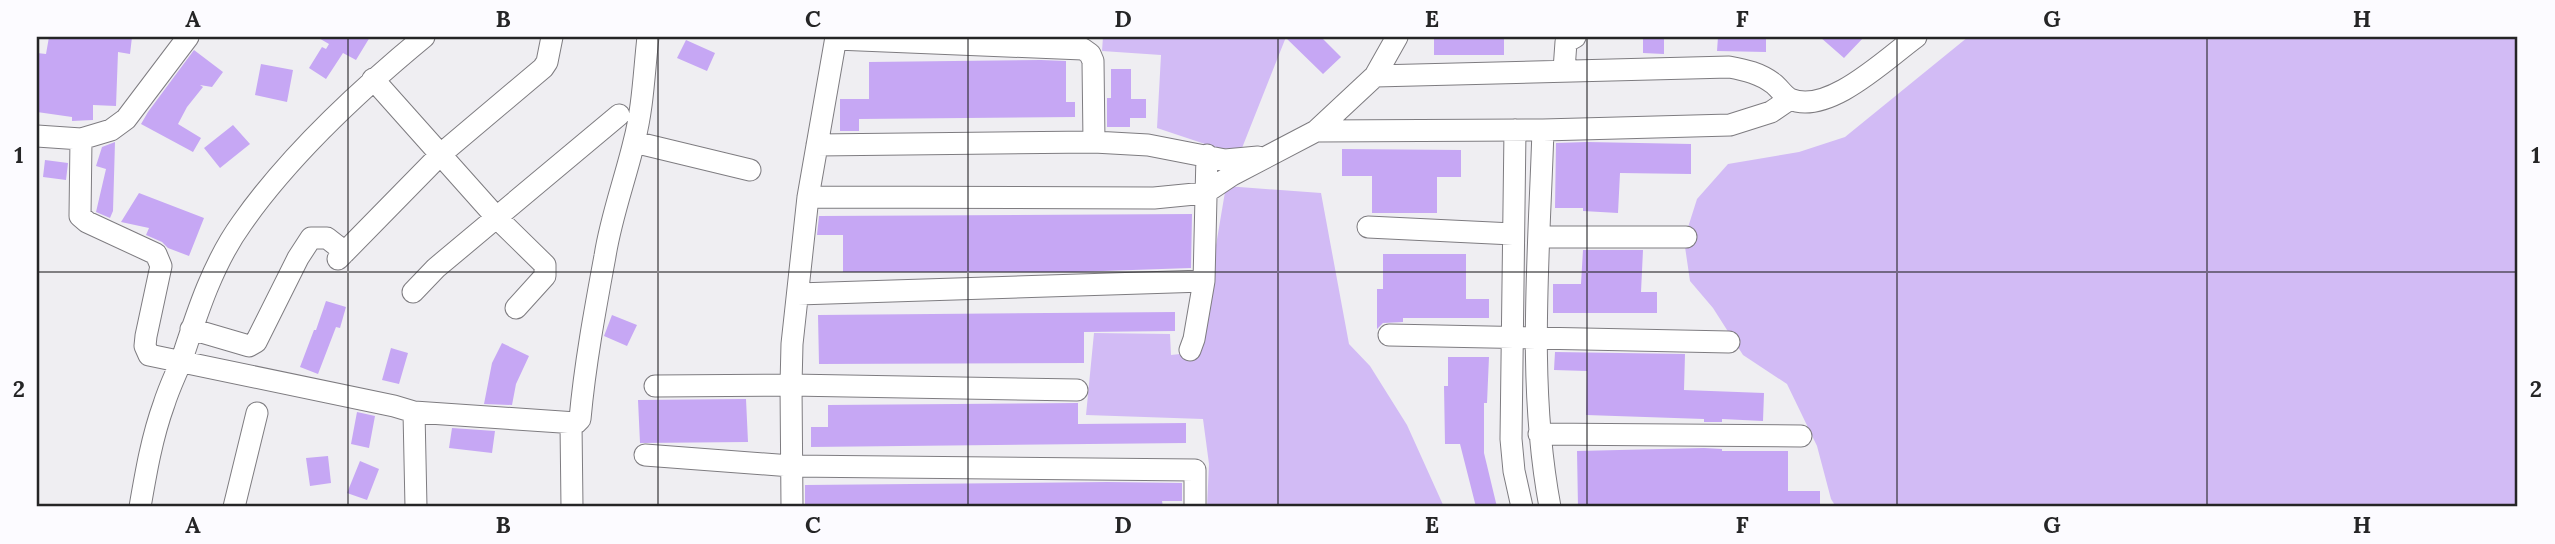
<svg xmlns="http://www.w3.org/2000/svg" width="2555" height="544" font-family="Lora,serif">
  <rect width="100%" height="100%" fill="#efeef2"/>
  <path fill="#d2bbf5" d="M1103,37H1286L1242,148L1220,149L1157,128L1161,55L1102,51Z
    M1968,37H2518V507H1836L1831,499L1817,446L1787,384L1743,355L1713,308L1690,281L1684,240L1697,199L1728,164L1799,152L1845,137Z
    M1226,186L1321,193L1349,344L1370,366L1407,425L1444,507H1207L1209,464L1203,419L1086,415L1094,333L1170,334L1171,355L1198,352Z"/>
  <path fill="#c6a7f4" d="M49,37H132L130,54L118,52L116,106L93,105V120L72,121V117L37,112V53L46,54Z
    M317,37H370L356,60L343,53L326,79L309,68L322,47L326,49L329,44Z
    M1285,37H1321L1341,57L1323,74Z
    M1434,37H1504V55H1434Z
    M1643,37H1664V54L1643,53Z
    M1718,37H1766V52L1717,51Z
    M1820,37H1864L1844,58Z
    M686,40L715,53L707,71L677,58Z
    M194,50L223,72L212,87L200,85L203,87L187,107L178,124L201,138L193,152L141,124L148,112Z
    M1041,60L1066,61V102H1075V117L859,119V131H840V99H869V62Z
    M261,64L293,70L287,102L255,95Z
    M1111,69H1131V99H1146V118H1130V127H1107V98H1111Z
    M233,125L250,144L220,168L204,148Z
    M115,142L113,211L110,218L96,212L106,169L96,166L102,147Z
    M1587,142L1691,144V174L1620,173L1618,213L1583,211V208H1555L1556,143Z
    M1342,149L1461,150V177H1437V213H1372V176H1342Z
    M45,160L68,163L66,180L43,177Z
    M139,193L204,218L189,256L168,248L162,242L146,235L149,228L121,222Z
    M1192,214L1191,268L1074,272H843V235H817L819,216Z
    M1583,250H1643L1641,292H1657V313H1553V284H1581Z
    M1383,254H1466V299H1489V318H1403V322L1383,323L1377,329V289H1383Z
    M326,301L346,307L340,328L336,327L318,374L300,367L314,330H316Z
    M1175,312V331L1084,332V363L819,364L818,315Z
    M612,315L637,325L627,346L604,336Z
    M502,343L529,356L516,384L512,405L484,404L492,363Z
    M391,348L408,353L399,384L382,380Z
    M1555,352L1685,354L1684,390L1764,393L1763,421L1722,419V422H1704V419L1586,415L1587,371L1554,370Z
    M1448,357H1489L1487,403H1484V453L1497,507H1476L1460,444H1445L1444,386H1448Z
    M746,399L748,442L640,443L638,400Z
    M1078,403V424L1186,423V443L811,447V427H828V405Z
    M357,412L375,416L369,448L351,444Z
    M452,428L495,431L492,453L449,448Z
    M1704,448L1722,449V451H1788V491H1820V507H1578L1577,451Z
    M328,456L331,483L310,486L306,458Z
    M360,461L379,469L367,500L347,493Z
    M1107,482L1182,483V501H1162L1163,507H824V505H805V485Z"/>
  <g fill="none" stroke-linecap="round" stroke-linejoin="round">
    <defs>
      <path id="minor" d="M836,37L808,197L792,344L791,385L1077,390
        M836,39L1083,49L1090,54L1093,61L1094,142
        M1564,70L1566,42L1575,37
        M1375,76L1729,67C1745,70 1760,73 1774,84C1779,88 1784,96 1790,99C1828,116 1887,58 1916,37
        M373,79L497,218L545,265V276L516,308
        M1515,130L1511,439L1514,471L1522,507
        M1543,130C1539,255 1527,384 1550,507
        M1316,131L1543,130L1730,125L1771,112L1790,99
        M37,136L81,139L111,130L126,119L188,37
        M81,139L80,216L87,222L156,254L161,266L146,336L145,346L149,355L394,406L414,412L576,423L580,419C585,364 595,310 605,256C611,217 625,180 634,142C643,108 644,72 648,37
        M634,142L750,170
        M817,145L1094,142L1148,145L1225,160L1258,157
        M808,197L1154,198L1205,193L1232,175L1316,131L1375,76L1397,37
        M1368,227L1513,234
        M1540,237H1686
        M338,259L441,154L543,68L547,62L552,37
        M413,292L436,268L619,115
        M798,294L1204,281
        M191,329L249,346L256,342L298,258L311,238H327L345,252
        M1389,335L1729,342
        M1190,350L1194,339L1204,281L1207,155
        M655,386L791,385L792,507
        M414,412L416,507
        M571,424L572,507
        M1539,434L1801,436
        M645,455L791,466L1195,470V507
        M140,507C146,472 152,437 164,404C169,388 176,374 182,359C197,313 213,263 242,223C289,156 361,89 424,37
        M234,507L257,413"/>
    </defs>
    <use href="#minor" stroke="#7e7c80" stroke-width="23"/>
    <use href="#minor" stroke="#fff" stroke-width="21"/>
  </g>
  <path fill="none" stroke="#252526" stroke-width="2" stroke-opacity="0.55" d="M348,37V507M658,37V507M968,37V507M1278,37V507M1587,37V507M1897,37V507M2207,37V507M37,272H2518"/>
  <rect width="2555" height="544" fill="none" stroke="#fcfbff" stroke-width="77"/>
  <rect x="38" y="38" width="2478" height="467" fill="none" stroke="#252526" stroke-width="2.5"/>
  <g font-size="23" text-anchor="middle" font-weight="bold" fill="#252526">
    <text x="193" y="27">A</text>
    <text x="503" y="27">B</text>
    <text x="813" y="27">C</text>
    <text x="1123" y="27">D</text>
    <text x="1432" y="27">E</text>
    <text x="1742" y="27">F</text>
    <text x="2052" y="27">G</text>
    <text x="2362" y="27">H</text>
    <text x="19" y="163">1</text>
    <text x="2536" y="163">1</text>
    <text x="19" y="397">2</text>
    <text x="2536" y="397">2</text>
    <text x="193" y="533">A</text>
    <text x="503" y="533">B</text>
    <text x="813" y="533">C</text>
    <text x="1123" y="533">D</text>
    <text x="1432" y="533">E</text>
    <text x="1742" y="533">F</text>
    <text x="2052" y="533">G</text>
    <text x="2362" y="533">H</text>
  </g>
</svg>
